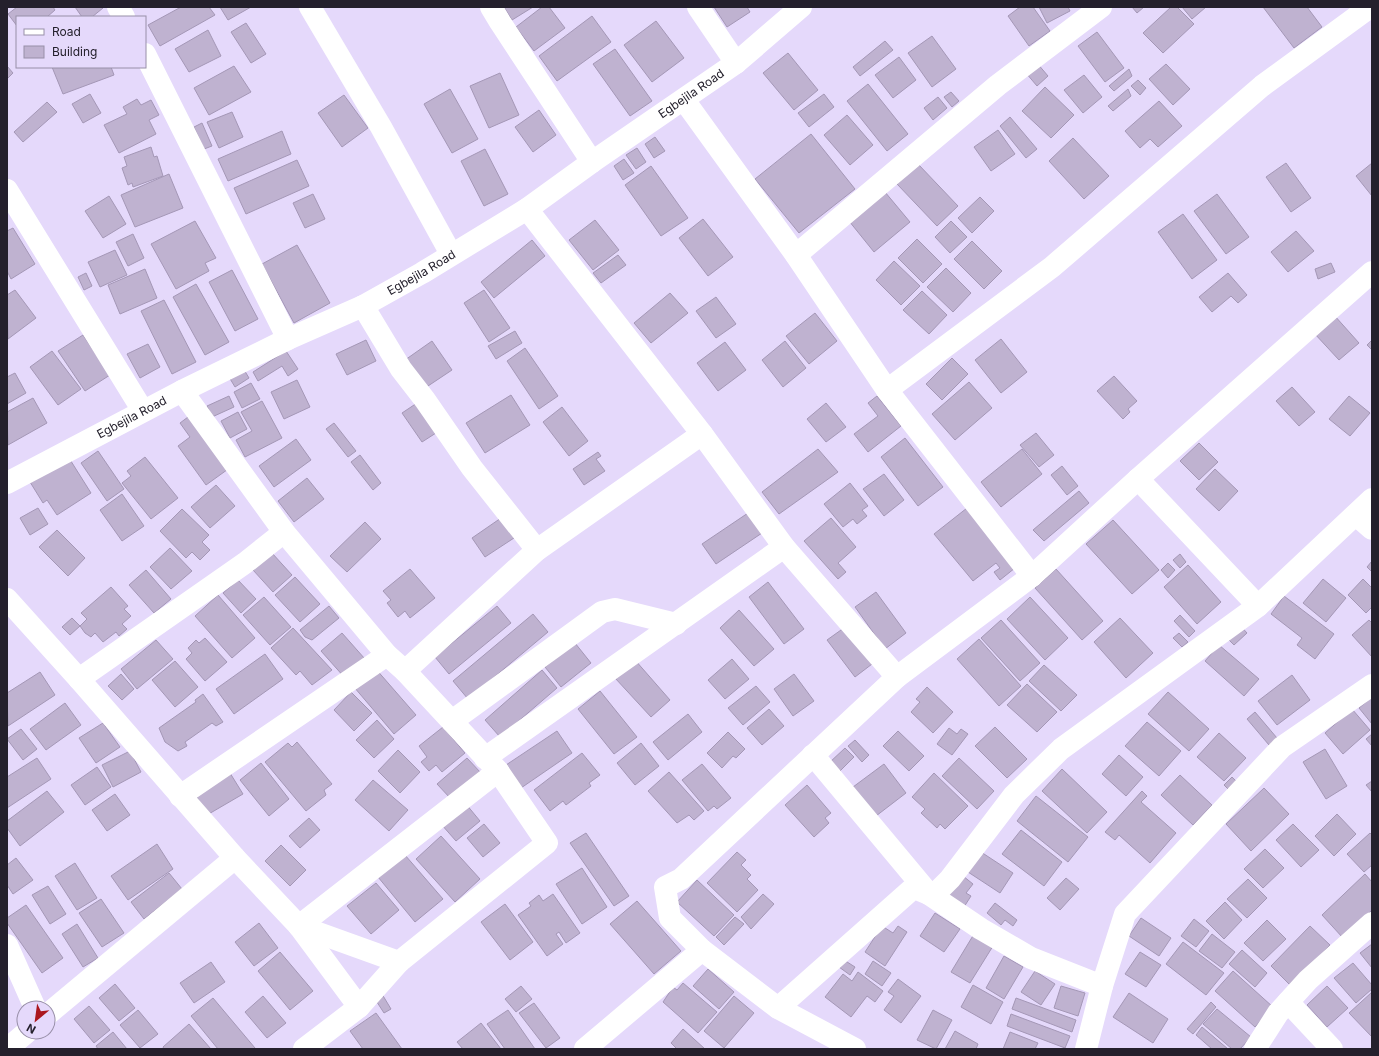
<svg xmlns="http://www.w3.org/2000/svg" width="1379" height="1056" font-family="Inter,sans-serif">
  <rect width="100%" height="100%" fill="#e5d9fb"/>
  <path fill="#bfb2d0" stroke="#a497b6" d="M17,7H53L55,10L47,17H17V26L8,14Z
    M75,7H102L103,8L92,17H82Z
    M181,7H209L215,15L160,46L148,25Z
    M220,7H251L228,20Z
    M504,7H533L512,20Z
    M542,7H549L565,28L534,51L516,27Z
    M714,7H747L750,12L727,27Z
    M1020,7H1033L1050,31L1029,46L1008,16Z
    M1039,7H1068L1070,11L1047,23Z
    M1132,7H1144L1137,13Z
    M1171,7H1177L1194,24L1163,53L1143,33Z
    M1182,7H1206L1192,19Z
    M1263,7H1307L1322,27L1294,48Z
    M592,16L611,42L557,81L539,56Z
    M656,21L684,58L652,82L624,45Z
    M246,23L266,54L251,63L231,32Z
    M208,30L221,56L189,72L175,49Z
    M1097,32L1124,68L1105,82L1078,46Z
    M932,36L956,69L932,87L908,53Z
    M885,41L893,50L860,76L853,67Z
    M615,49L652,101L630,116L593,64Z
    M788,53L818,90L794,110L763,73Z
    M899,57L916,80L893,98L875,75Z
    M1037,63L1048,76L1037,86L1026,73Z
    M1166,64L1190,89L1173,105L1149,79Z
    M7,66L13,73L7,79Z
    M234,66L251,92L209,115L194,88Z
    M52,67H111L114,75L63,94Z
    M1129,69L1132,76L1114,91L1109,86Z
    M500,73L519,115L489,128L470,86Z
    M1084,75L1102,97L1083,113L1064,90Z
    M1138,80L1146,88L1140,95L1131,86Z
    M868,84L908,134L887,151L847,101Z
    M1045,87L1074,115L1051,138L1022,111Z
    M450,89L478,139L452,153L424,104Z
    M1128,89L1131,96L1113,111L1108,106Z
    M951,92L959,101L952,107L944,97Z
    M90,94L101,113L83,123L72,104Z
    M824,94L834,107L809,127L798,113Z
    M344,95L368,128L342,147L318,113Z
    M938,97L947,108L933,120L924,108Z
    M137,99L141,105L151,100L159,115L149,120L156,134L119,153L104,125L127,114L123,107Z
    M1159,101L1182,126L1158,147L1150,139L1140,148L1125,131Z
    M47,102L57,112L23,142L14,132Z
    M539,110L556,135L533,152L515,127Z
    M232,112L243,137L219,148L207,122Z
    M847,115L873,145L850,165L824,135Z
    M1010,117L1037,149L1026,158L1000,126Z
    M202,123L212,146L204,149L194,127Z
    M998,130L1015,154L991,171L974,147Z
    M282,131L291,154L228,181L218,159Z
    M811,134L855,189L799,233L755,179Z
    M655,137L665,151L654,158L645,144Z
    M1073,138L1109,176L1084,199L1049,161Z
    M151,147L154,157L157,156L163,176L133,187L132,183L128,185L122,168L127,166L124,157Z
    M637,148L646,162L636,169L626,155Z
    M485,149L508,194L484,206L461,161Z
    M624,159L634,173L623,180L614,166Z
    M297,160L309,186L246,214L234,188Z
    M1286,163L1311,198L1291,212L1266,177Z
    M1372,163V196L1356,176Z
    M918,164L958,206L937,226L897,184Z
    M651,166L688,218L661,236L625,185Z
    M169,174L183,208L135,227L121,195Z
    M885,192L910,222L874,252L849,221Z
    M313,194L325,219L305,228L293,203Z
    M1217,194L1249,237L1226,254L1194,211Z
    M109,196L126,224L103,238L85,211Z
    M980,197L994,211L972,233L958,218Z
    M1183,214L1217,260L1192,279L1158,232Z
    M703,219L733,257L708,276L679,238Z
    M595,220L619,250L593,270L569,240Z
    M195,221L216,258L205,263L209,271L176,289L151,244Z
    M951,221L967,237L950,253L935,237Z
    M13,228L35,264L11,279L7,271V231Z
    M1296,231L1314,251L1288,272L1271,252Z
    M133,234L144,258L128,266L116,242Z
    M917,239L942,264L923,283L898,258Z
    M532,240L545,256L494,298L481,282Z
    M972,241L1002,271L984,289L954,259Z
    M297,245L330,303L294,323L262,264Z
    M115,250L127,275L100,287L88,262Z
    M618,255L626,265L601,283L593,273Z
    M894,261L920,286L901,305L876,280Z
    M1331,263L1335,272L1318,279L1315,269Z
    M946,268L971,293L953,312L927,287Z
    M145,269L157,298L120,314L108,285Z
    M232,270L258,319L235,331L209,282Z
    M86,273L92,286L84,290L78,277Z
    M1228,273L1247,295L1238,303L1231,296L1212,312L1199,297Z
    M196,284L229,342L205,355L173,297Z
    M15,290L36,318L8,339L7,295Z
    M484,290L510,328L489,342L464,303Z
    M922,291L947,315L929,334L903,310Z
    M670,293L688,313L651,343L634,323Z
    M716,297L736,324L716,338L696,311Z
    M164,300L196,362L172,374L141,311Z
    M815,313L837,341L809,364L786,336Z
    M1334,315L1359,343L1339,360L1314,333Z
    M515,331L522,343L496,359L488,346Z
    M83,335L110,375L85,391L58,351Z
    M1001,339L1027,372L1001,393L975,360Z
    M366,340L376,361L347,375L336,354Z
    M1372,340V350L1367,345Z
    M432,341L452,370L425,388L405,360Z
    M785,341L806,368L783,387L762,360Z
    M725,342L746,370L718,391L697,363Z
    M148,344L160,367L140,378L127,354Z
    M525,348L558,396L539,409L507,361Z
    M52,351L81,389L58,405L30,367Z
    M286,351L298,369L288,376L282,366L258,381L253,372Z
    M952,358L968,374L942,400L926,384Z
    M243,368L249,378L235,387L229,377Z
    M15,373L26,393L7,404V377Z
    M1114,376L1137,401L1128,409L1130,412L1123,419L1097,391Z
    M297,380L310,407L284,419L271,392Z
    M969,382L992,408L955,440L932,414Z
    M251,383L260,399L242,408L234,392Z
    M1292,387L1315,412L1299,426L1276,401Z
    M511,395L530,425L485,453L466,423Z
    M229,396L234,407L212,417L207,406Z
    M877,396L901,426L868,452L854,434L878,416L868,403Z
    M1349,396L1370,413L1350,436L1329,419Z
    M33,398L47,423L8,445L7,412Z
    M262,401L282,438L245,457L236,440L252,431L241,412Z
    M417,403L436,433L422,442L402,413Z
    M826,403L846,427L826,442L807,419Z
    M562,407L588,441L569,456L543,422Z
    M238,412L247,429L230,438L221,421Z
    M192,414L231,467L206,485L178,446L190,437L180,423Z
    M334,423L356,451L348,457L326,429Z
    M1036,433L1054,455L1039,467L1020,445Z
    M905,438L943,487L918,506L881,457Z
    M296,439L311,460L274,487L259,466Z
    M1199,443L1218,462L1199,480L1180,461Z
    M818,449L838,472L779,514L762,492Z
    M1022,449L1042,474L1001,507L981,482Z
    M98,451L124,489L107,501L81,463Z
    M598,452L601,456L596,459L605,471L584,485L573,469Z
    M360,455L381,483L373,490L351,462Z
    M145,457L178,498L151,519L122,483L131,476L127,471Z
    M69,458L91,493L57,515L47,500L43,503L30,482Z
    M1062,466L1078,486L1067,495L1051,475Z
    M1215,469L1238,491L1219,511L1196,489Z
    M884,474L904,500L884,516L863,489Z
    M307,478L324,499L294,522L278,501Z
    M850,483L868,506L862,510L867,516L857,524L853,519L843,527L824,504Z
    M216,485L235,506L210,528L191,507Z
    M1079,491L1089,503L1044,541L1033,530Z
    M122,494L144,526L122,541L100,510Z
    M38,508L48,524L30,535L20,518Z
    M967,508L1015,568L1000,580L994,572L1000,568L996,563L973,581L934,534Z
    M182,509L209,535L202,542L210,550L200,560L192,552L186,558L160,531Z
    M751,511L765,531L716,564L702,544Z
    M501,518L514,538L485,557L472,538Z
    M831,518L856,547L838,563L846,572L838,579L804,541Z
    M1113,520L1159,570L1132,594L1086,544Z
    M365,522L381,539L347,572L330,556Z
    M57,530L85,558L68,576L39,547Z
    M170,548L192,571L171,589L150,567Z
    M272,553L292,575L273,592L253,570Z
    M1180,554L1186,562L1180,568L1173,560Z
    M1372,561V572L1367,567Z
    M1168,563L1175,570L1168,578L1161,570Z
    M1188,565L1221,602L1197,624L1164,587Z
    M410,569L435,598L410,618L405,611L398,617L387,603L391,600L383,591Z
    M1056,569L1103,621L1082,640L1035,588Z
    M146,570L171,599L154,613L129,585Z
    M295,577L320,604L300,622L275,595Z
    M1323,579L1346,598L1326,622L1303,603Z
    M1363,579L1372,588V607L1366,613L1348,595Z
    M238,580L256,599L241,613L223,593Z
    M768,582L804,629L784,644L749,597Z
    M111,587L128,606L124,609L131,616L122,624L127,629L119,636L116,632L103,642L95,633L91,637L85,633L80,626L87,619L81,613Z
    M876,592L906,633L885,649L855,607Z
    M218,595L255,638L232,658L195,616Z
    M1284,596L1334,634L1315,659L1297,645L1302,638L1271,614Z
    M264,597L291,627L270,645L243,615Z
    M1030,597L1068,638L1045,660L1007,619Z
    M329,606L339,618L312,640L305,637L300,630Z
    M497,606L511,623L449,674L435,657Z
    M739,610L774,649L754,666L720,628Z
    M533,614L548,632L468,699L453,681Z
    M1180,615L1195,631L1189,637L1174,621Z
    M72,618L80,626L70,635L62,627Z
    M1120,618L1153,653L1126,678L1094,642Z
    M1001,620L1040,663L1020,681L981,638Z
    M1369,620L1372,623V657L1352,635Z
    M1237,622L1247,633L1234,645L1224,635Z
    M848,625L876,661L855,677L827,640Z
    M293,628L332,670L312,685L300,671L296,675L271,648Z
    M342,633L365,659L345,678L321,651Z
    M1179,633L1188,642L1182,647L1173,638Z
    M205,638L227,662L205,681L186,659L192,653L188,648L196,640L199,643Z
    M979,639L1021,686L999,706L957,659Z
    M156,640L173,659L137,689L121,669Z
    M575,643L591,663L561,687L545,667Z
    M1219,645L1259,679L1244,696L1205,661Z
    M265,654L283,679L234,714L216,689Z
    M732,659L749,679L725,699L708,680Z
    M635,660L670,700L651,717L615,678Z
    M175,661L198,687L175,707L152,680Z
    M1044,665L1077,695L1061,711L1029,681Z
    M375,668L416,715L394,734L354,687Z
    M542,670L557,688L500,737L485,720Z
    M40,672L55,695L8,726L7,693Z
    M121,674L134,689L122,700L108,686Z
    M794,674L814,701L793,716L774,689Z
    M1292,675L1310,700L1277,725L1258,701Z
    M1027,684L1057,712L1037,732L1007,705Z
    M756,686L770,702L743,725L728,708Z
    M927,687L953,712L933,733L911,712L920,702L916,699Z
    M600,691L637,737L614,754L578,709Z
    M351,692L372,713L354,731L334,710Z
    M1168,692L1209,729L1189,751L1148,714Z
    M203,694L223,722L216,726L212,723L185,742L187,746L178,751L165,742L159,728L196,702L195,700Z
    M1372,697V724L1359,708Z
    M65,703L81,725L46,750L30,729Z
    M769,709L784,726L762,745L747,728Z
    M1352,709L1370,730L1343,754L1325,733Z
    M1255,712L1277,738L1269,745L1247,719Z
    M688,714L702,732L668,760L653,742Z
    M377,720L394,739L374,758L356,740Z
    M1147,722L1181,751L1159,776L1125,746Z
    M103,723L120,747L96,763L79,738Z
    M443,727L465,753L442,772L436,765L429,771L421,762L427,757L419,746Z
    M995,727L1027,759L1007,778L975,746Z
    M949,728L957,734L961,729L968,734L952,755L937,744Z
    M21,729L37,749L23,760L7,739Z
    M557,731L572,753L521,788L506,765Z
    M898,731L924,756L909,771L883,746Z
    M728,732L745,749L736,758L733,756L722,768L707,753Z
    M1219,733L1246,758L1224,781L1197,757Z
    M1372,734V746L1366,739Z
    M855,740L869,755L862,762L848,746Z
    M297,742L332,784L324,790L326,795L306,811L265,762L288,743L292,747Z
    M641,743L659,766L635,785L617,763Z
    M845,748L854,757L838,773L829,763Z
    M1325,749L1347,786L1326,799L1303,762Z
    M398,750L420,772L400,793L378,771Z
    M130,751L141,772L113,787L102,765Z
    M582,753L600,775L589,783L591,786L566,805L563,801L550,811L534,790Z
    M1119,755L1143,777L1126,796L1102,774Z
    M37,758L51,779L7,808V777Z
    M467,758L481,773L451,799L437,784Z
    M959,758L994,791L977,809L942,776Z
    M261,763L289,799L269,816L240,780Z
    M702,764L731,798L717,809L714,806L708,811L682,780Z
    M884,764L906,793L876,816L853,787Z
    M97,767L111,787L85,805L71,785Z
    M1062,769L1107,812L1087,833L1042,791Z
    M669,772L704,811L694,820L689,815L677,823L648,791Z
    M230,773L243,794L207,815L195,794Z
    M934,773L968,806L945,829L940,824L937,828L921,813L925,809L912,797Z
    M1180,775L1212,805L1193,825L1161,795Z
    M1232,777L1240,785L1232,793L1224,785Z
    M373,780L408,810L389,831L355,800Z
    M1372,781V792L1366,785Z
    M807,785L831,813L825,818L829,823L814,837L785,805Z
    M1264,788L1289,814L1251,851L1226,824Z
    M47,791L64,812L20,846L7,828V821Z
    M1142,791L1147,796L1141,802L1176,833L1150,863L1119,835L1115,840L1105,832Z
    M115,794L130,815L107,831L92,810Z
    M1036,796L1088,837L1068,862L1017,821Z
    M466,804L480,821L456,841L441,824Z
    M1337,814L1356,834L1334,856L1315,836Z
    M309,818L320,830L300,848L289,836Z
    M484,824L500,843L483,857L467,838Z
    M1293,824L1319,850L1301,867L1276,840Z
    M1021,830L1062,862L1044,886L1002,854Z
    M586,833L629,896L614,906L570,843Z
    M1370,833L1372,835V865L1364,872L1347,854Z
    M441,836L480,879L455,902L416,859Z
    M157,844L173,869L128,900L111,876Z
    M281,845L306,870L290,886L265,861Z
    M1265,849L1284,868L1263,888L1244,869Z
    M737,852L746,860L741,865L751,875L747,879L758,890L737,912L707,883Z
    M981,852L1013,873L1000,893L968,872Z
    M405,855L443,899L415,922L378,877Z
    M16,858L33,880L13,894L7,885V865Z
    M75,863L97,898L77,910L55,876Z
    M582,868L607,907L582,924L556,884Z
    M169,873L182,889L144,919L131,902Z
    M1365,874L1372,882V910L1343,938L1322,915Z
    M963,876L973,884L966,893L971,896L964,907L948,896Z
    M1066,878L1079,889L1060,910L1047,898Z
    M1248,879L1267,898L1247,918L1227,899Z
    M697,880L734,915L714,936L677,902Z
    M376,883L399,910L371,934L347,906Z
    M48,886L66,914L50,924L32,895Z
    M553,894L580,933L566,943L559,932L556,934L563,944L547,956L518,915L531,906L529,903L539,895L543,901Z
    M763,894L774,904L751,929L741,917Z
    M101,899L124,933L102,947L79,913Z
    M637,901L681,951L654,974L610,924Z
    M1225,902L1242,920L1224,939L1206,921Z
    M995,903L1017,920L1013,926L1005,920L1001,925L987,913Z
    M505,904L533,942L510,960L481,922Z
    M26,905L63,958L42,973L7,923V918Z
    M935,913L960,929L944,952L920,936Z
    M735,917L744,924L724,945L716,937Z
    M1141,918L1171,938L1159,956L1129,936Z
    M1194,919L1209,931L1196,947L1181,936Z
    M1267,920L1286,939L1263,961L1244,943Z
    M259,923L278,948L254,966L235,942Z
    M77,924L98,958L83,967L62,934Z
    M882,926L893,933L898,926L907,932L885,966L865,952Z
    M1310,926L1330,945L1291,986L1271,966Z
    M974,934L993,946L970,983L951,972Z
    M1212,934L1235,952L1222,968L1199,951Z
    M1183,942L1224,973L1206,995L1166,964Z
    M1372,944V968L1360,953Z
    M1242,950L1267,973L1255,987L1229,964Z
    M280,952L313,991L290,1010L258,971Z
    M1140,952L1161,965L1146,987L1125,974Z
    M1004,956L1023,967L1004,999L986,988Z
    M844,960L855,967L850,975L839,967Z
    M873,961L891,973L882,986L865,974Z
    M211,962L225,982L194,1003L180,983Z
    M1353,963L1372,985V989L1356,1003L1334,978Z
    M708,969L734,992L719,1009L693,986Z
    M1035,971L1055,984L1041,1005L1021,992Z
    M1233,971L1273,1007L1255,1027L1215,991Z
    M858,972L883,991L875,1002L867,996L851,1017L825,997L843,974L852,981Z
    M898,979L921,996L901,1023L884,1010L894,996L888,992Z
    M683,983L717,1012L698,1033L663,1002L673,987L677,990Z
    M115,984L135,1008L119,1021L99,998Z
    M973,985L1003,1002L991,1024L961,1007Z
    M521,986L532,999L516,1012L505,999Z
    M1061,986L1085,993L1078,1016L1054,1008Z
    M1327,986L1348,1008L1327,1027L1307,1005Z
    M1372,992V1037L1349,1013Z
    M1129,993L1168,1019L1153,1043L1113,1017Z
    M382,994L391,1009L384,1013L375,999Z
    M263,996L286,1023L267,1038L245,1012Z
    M734,996L754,1013L724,1048L704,1031Z
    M213,998L255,1048L254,1049H218L191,1016Z
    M1016,998L1076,1020L1072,1032L1012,1009Z
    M1211,1002L1216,1007L1193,1034L1187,1029Z
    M534,1003L560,1038L546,1048L519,1013Z
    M89,1006L110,1030L94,1043L74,1019Z
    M1217,1009L1251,1037L1240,1049H1232L1203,1024Z
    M138,1010L158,1034L140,1048L120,1025Z
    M508,1010L535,1049H505L487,1024Z
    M933,1010L952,1020L936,1049L917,1040Z
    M376,1013L402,1049H363L350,1031Z
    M1011,1014L1070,1036L1065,1048L1007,1026Z
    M481,1023L501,1049H463L457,1042Z
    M189,1024L211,1049H164L163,1047Z
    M1202,1027L1228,1049H1212L1196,1035Z
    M683,1029L705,1049H677L671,1043Z
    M955,1031L978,1044L976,1049H945Z
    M113,1032L127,1049H98L96,1046Z
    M1010,1032L1038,1043L1035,1049H1003Z"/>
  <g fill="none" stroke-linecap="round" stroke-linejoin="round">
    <g stroke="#fff" stroke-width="22">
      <path d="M118,7L124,17"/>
      <path d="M310,7L381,127L451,254"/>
      <path d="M491,7L500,22L592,162"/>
      <path d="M698,7L736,63"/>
      <path d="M145,54L288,339"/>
      <path d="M684,100L796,255L887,390L1032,576"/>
      <path d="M7,190L143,411"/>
      <path d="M527,209L702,434L784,547L897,677"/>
      <path d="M796,255L998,85L1101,7"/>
      <path d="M363,306L401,369L425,400L472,468L537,550"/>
      <path d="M887,390L1052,267L1262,86L1370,7"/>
      <path d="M182,391L284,532L387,655L405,671L498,771L547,843L399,962L359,1007L304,1049"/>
      <path d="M1138,479L1258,606"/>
      <path id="s1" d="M7,483L182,391L288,339L363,306L422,273L527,209L592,162L736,63L801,7"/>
      <path d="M1356,515L1372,529"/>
      <path d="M7,599L79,679L235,858L299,926L359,1007"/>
      <path d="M405,671L537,550L702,434"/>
      <path d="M79,679L245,563L284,532"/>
      <path d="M452,721L602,612L615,609L676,624"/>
      <path d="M813,755L929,894L981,929L1031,958L1102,986"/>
      <path d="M485,758L784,547"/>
      <path d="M180,796L387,655"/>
      <path d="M299,926L498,771"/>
      <path d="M299,926L399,962"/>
      <path d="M7,945L35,1008"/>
      <path d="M702,950L670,918L665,887L681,879L897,677L1032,576L1138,479L1372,272"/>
      <path d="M1288,1002L1332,1049"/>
      <path d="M778,1008L911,890L917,889L929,894L937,892L950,879L1014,795L1061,749L1258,606L1372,499"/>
      <path d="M48,1014L235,858"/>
      <path d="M7,1049L27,1032"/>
      <path d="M585,1049L702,950L778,1008L855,1049"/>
      <path d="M1086,1049L1102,986L1125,914L1282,747L1372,685"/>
      <path d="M1255,1049L1278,1013L1308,980L1372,923"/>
    </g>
  </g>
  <g text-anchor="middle" stroke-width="4" stroke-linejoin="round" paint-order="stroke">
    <g font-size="12" fill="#24202c" stroke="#e5d9fb">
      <text dy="4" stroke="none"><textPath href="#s1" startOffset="789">Egbejila Road</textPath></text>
      <text dy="4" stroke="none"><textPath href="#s1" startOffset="465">Egbejila Road</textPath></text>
      <text dy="4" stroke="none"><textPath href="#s1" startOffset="141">Egbejila Road</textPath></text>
    </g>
  </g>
  <rect width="1379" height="1056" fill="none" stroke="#24202c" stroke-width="16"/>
  <rect x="16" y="16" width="130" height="52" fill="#e5d9fb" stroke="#988fa8"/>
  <rect x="24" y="29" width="20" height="6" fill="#ffffff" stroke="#988fa8"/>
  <text x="52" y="36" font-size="12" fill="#24202c">Road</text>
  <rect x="24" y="46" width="20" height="12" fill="#bfb2d0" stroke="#988fa8"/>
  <text x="52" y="56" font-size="12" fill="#24202c">Building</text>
  <g transform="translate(36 1020) rotate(209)"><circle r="19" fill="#e5d9fb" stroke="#988fa8"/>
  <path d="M0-3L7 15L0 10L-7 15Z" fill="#ab171e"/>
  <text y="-6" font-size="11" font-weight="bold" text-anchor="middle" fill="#24202c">N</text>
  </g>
</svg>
